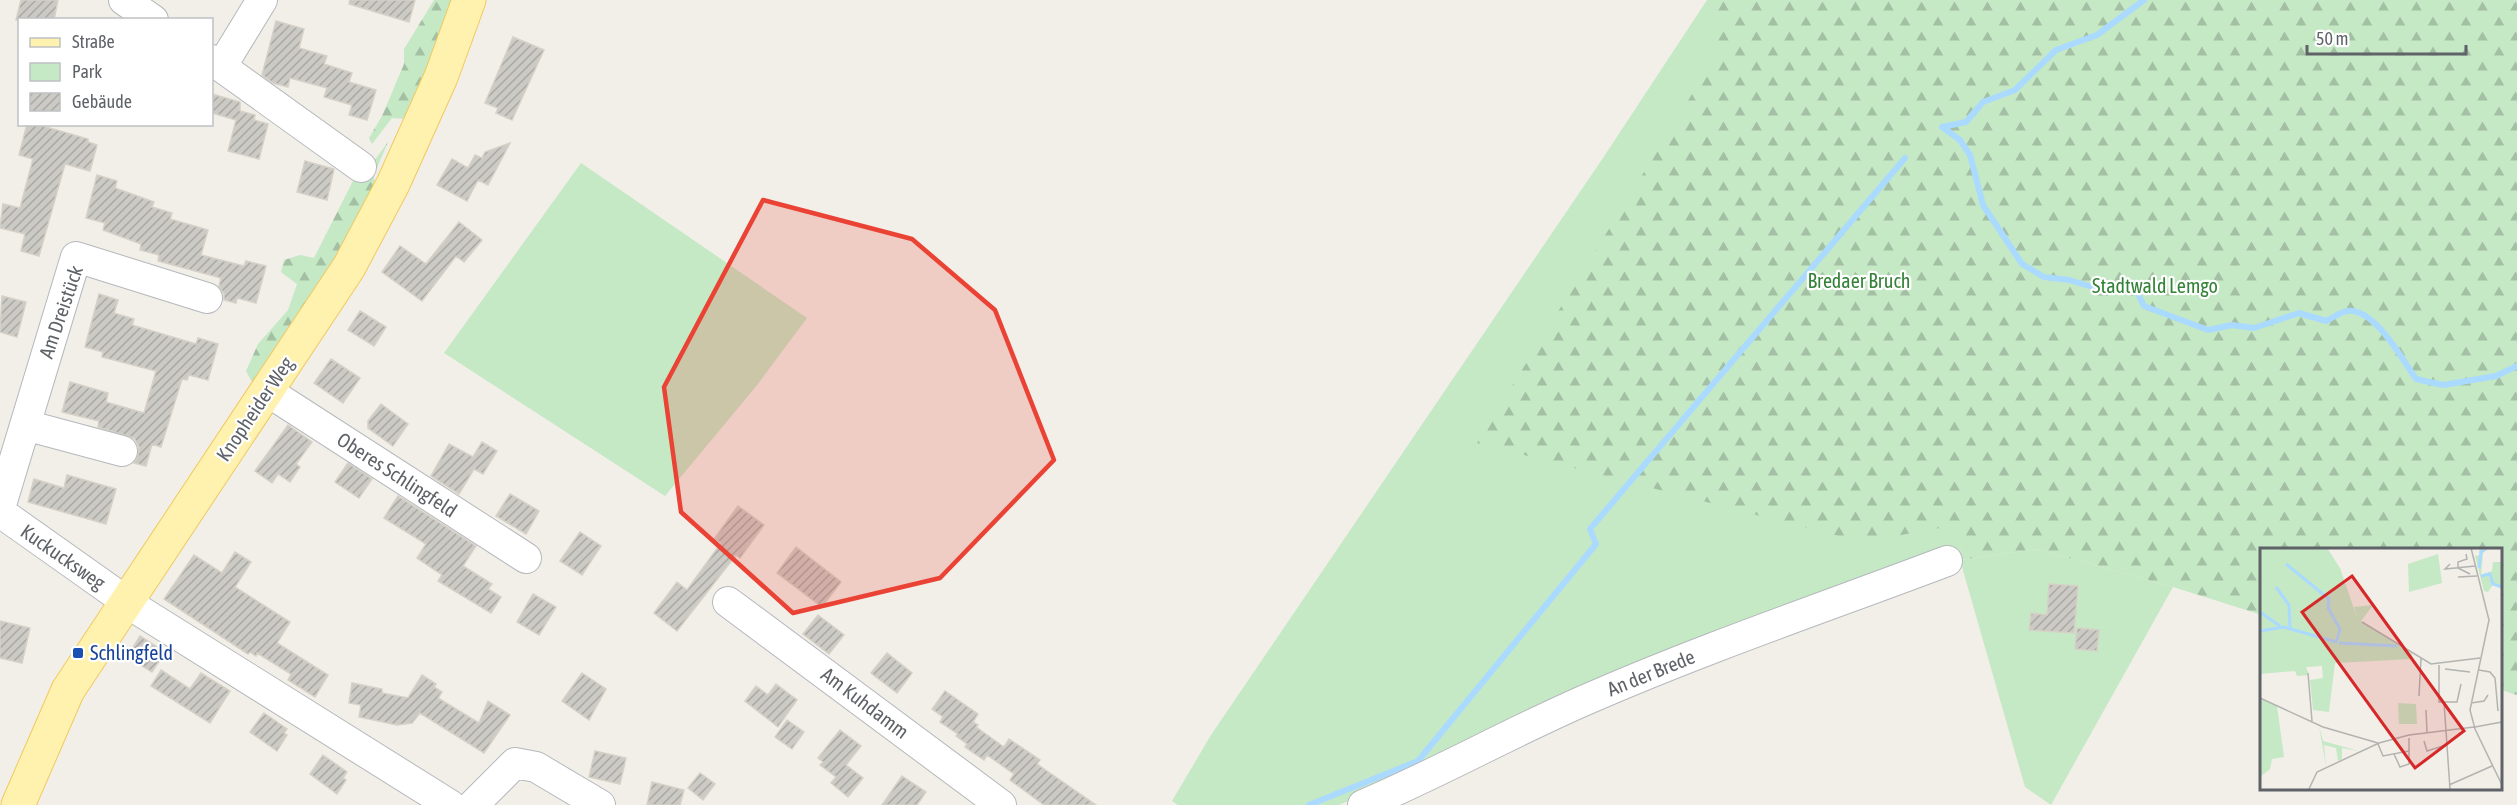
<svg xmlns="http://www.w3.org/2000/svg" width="2517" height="805" font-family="'Asap Condensed',sans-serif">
  <defs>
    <pattern id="forest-firs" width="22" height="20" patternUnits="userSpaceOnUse" patternTransform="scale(1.5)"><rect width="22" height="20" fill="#c5e8c5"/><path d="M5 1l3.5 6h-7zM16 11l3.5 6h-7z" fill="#a3c0a4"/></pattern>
    <pattern id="building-hatch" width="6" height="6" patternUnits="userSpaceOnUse" patternTransform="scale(1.5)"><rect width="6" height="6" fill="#cccac5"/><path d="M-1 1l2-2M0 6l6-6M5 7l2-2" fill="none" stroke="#a9a8a4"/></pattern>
  </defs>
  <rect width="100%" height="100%" fill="#f1efe8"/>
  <path fill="#c5e8c5" d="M1707,0H2517L2500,550H2262L2085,539L1964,543L1961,554L1935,560L1339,805H1178L1172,801L1211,735L1603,158Z
    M581,163L807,318L758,384L665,496L444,353Z
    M2037,549L2173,587L2051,805L2025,787L1960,560Z"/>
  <path fill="url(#forest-firs)" d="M434,0H461L406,119L392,118L372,144L369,138L382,116L404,64V49Z
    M1715,0H2517V695L2501,690L2500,550H2262V615L2173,587L2037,549L1960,560L1968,523L1862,542L1477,443L1718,52Z
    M388,142L374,175L375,189L366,215L252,382L246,371L258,344L288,310L297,284L281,272L284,260L300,255L314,258L356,175H364Z"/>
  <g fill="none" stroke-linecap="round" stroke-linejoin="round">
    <path stroke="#aadaff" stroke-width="6" d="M1942,127L1960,140L1970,155L1983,205L2022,264L2044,277L2069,280L2089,286L2136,290L2144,306L2208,330L2232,325L2254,328L2299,313L2326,321C2333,318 2340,312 2347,311C2375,308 2402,359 2416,379L2443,385L2496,376L2517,366
      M1942,127L1966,122L1983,102L2015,90L2056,50L2097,35L2144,0
      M1309,805L1418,761L1596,544L1590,529L1905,158"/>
  </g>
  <path fill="url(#building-hatch)" stroke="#d6d1c6" stroke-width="1.5" d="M21,0H58L54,20H16Z
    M350,0H415L409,22L349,4Z
    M276,21L304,29L299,48L327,56L324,64L352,73L349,82L376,90L367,120L349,115L352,105L324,97L327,88L290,78L288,87L273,83L262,75Z
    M513,37L544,50L512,120L496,113L498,108L485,103Z
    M212,94L240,102V111L255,115L254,120L268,124L259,159L228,151L236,120L212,113Z
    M27,124H36L88,139V142L97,145L90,171L65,164L39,256L21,251L25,234L0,228L3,204L20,208L33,159L19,155Z
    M510,143L488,185L478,180L467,201L437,185L452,159L468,168L475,155L482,158L485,152Z
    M305,161L334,169L327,200L297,192Z
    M97,175L117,181L115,188L154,202L152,207L172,213L170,219L208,230L201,255L244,266L246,261L266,266L256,303L237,298L236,303L224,300V294L219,286L221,278L158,261L159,255L140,250L141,244L103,230L105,223L86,218Z
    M459,222L482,240L464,262L456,256L422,301L382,272L400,246L426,264Z
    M99,294L118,300L114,313L134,319L132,325L196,344L198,338L218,344L208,380L189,375L187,380L182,379L161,447L152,444L146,466L134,463L138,456L139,447L134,438L98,427L99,421L62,412L70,382L108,393L106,402L144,413L156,371L102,357L103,352L85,347Z
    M2,296L26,302L17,337L0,332Z
    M360,311L386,327L374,346L348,330Z
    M331,359L360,378L343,403L314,383Z
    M381,404L408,424L393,446L368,428V421Z
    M288,425L312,442L296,464L300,467L290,482L278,474L272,483L255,471Z
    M482,442L497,451L483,474L474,469L459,494L431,476L449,444L473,457Z
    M348,463L372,479L359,498L335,482Z
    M67,475L116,489L106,524L28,502L34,479L64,488Z
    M510,494L539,511L526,534L496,516Z
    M398,496L476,546L463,566L492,584L488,589L501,597L491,613L438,581L442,575L417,558L426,544L384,518Z
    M738,506L764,525L740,558L736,555L677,631L654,613L677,582L687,590L721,543L714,539Z
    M580,532L601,546L582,575L560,561Z
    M796,547L841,582L822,607L777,573Z
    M235,552L251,562L235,587L290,622L277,643L328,675L315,697L288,680L291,674L257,653L256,656L250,652L248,654L164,599L194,555L222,573Z
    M2049,584L2078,586L2074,633L2029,630L2031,613L2047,615Z
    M533,594L556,607L539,635L517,622Z
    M818,615L844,635L829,654L803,634Z
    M0,621L30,628L22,663L0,658Z
    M2077,628L2099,630L2097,651L2075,649Z
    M140,636L165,652L152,672L127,657Z
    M887,653L912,673L897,693L871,673Z
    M161,670L190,689L201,673L230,691L210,723L151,686Z
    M582,673L606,689L589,720L562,701Z
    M422,675L436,684L434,687L442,692L438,698L479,723L488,701L510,715L484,753L420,713L412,723L397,725L359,717L361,705L349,703L352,683L382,689V693L408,698Z
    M776,684L797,700L778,727L745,701L756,686L768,695Z
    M945,691L978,714L973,722L978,725L976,727L1004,747L1009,739L1040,760L1037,764L1096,805H1044L1010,780L1014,774L987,755L984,760L965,747L967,744L956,736L958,734L940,722L943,717L932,709Z
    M264,713L287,729L284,733L287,735L277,751L250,732Z
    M787,720L804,732L792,749L775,737Z
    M840,730L861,746L846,765L863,778L848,797L831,783L836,777L820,765L823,762L818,758Z
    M595,751L626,758L620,784L589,777Z
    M323,755L347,772L343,778L346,780L337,794L310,774Z
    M700,773L715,784L703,800L688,788Z
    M902,776L926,792L917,805H882Z
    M652,782L684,790L680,805H647Z"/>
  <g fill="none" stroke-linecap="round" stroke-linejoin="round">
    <defs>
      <path id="minor" d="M124,0L153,20
        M212,60L361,167
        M221,67L262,0
        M267,391L526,558
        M25,425L122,451
        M0,508L76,257L207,298
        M0,512L137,609L450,805
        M728,602L1001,805
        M473,805L515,763L536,767L600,805
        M1363,805C1441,772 1513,731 1590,698C1707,647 1828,606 1947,561"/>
      <path id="major" d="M18,805L68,690L349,267L393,184L441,77L469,0"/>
    </defs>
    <use href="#minor" stroke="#b5b8bc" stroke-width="32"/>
    <use href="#major" stroke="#f2c960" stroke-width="35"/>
    <use href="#minor" stroke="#fff" stroke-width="30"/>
    <use href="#major" stroke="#fff2af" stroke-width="33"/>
  </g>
  <path fill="#ea4335" fill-opacity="0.2" stroke="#ea4335" stroke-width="4.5" stroke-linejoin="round" d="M763,200L912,239L995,310L1054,460L940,578L793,613L681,512L664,387Z"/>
  <rect fill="#1a4fb4" stroke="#fff" stroke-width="2" x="72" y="647" width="12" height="12" rx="3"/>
  <g text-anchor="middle" stroke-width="4.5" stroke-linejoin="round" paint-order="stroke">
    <g font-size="20" fill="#348238" stroke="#fff">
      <text x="1859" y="288">Bredaer Bruch</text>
      <text x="2155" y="293">Stadtwald Lemgo</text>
    </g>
    <g font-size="20" fill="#5f6368" stroke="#fff">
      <text transform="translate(61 312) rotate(-71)" y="7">Am Dreistück</text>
      <text transform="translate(255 409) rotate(-56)" y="7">Knopheider Weg</text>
      <text transform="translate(397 475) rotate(33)" y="7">Oberes Schlingfeld</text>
      <text transform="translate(63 557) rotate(35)" y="7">Kuckucksweg</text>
      <text transform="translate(1651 673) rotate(-22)" y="7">An der Brede</text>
      <text transform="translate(865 703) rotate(37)" y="7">Am Kuhdamm</text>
    </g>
    <g font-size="20" fill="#164399" stroke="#fff" text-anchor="start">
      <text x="90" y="660">Schlingfeld</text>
    </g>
  </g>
  <g transform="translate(2260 548)">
    <rect width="242" height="242" fill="#f1efe8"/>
    <path d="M0,0L97,69L94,59L113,57L101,73L152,106V111L75,115L69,164L53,162L50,132L63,130L62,118L46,119L49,127L37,128L35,123L0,126ZM219,0H229L223,5L221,27L232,23L233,14H241V41L234,35L228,44L224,43L215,8L220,7ZM178,6L182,35L149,44L148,16ZM0,151L17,158L24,209L12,211L7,206H0ZM138,155L156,156L157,176H139ZM59,178L63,193L99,203L82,200V211L78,213L76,200L64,197L66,218Z" fill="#c5e8c5"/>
    <path d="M0,0H67L80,20L99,75L116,108L46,119L0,120ZM0,206H7L12,211L10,221L0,229Z" fill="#c5e8c5"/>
    <path fill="none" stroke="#aadaff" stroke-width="3" d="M219,20L221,4L226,0M221,28L230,26L233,36L242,39M16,39L29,57L30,81M0,64L20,78M0,83L24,79L76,94L78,88L80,81L68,60L69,51L26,16M79,95L137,98"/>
    <path fill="none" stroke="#b3b3b1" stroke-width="1.5" d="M211,0L229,72L210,162L215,181L242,237M206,6L207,11L198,14V20L210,26M190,16L185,21L215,18M198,29L217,28M102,74L171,116L220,110M179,117V154H197L201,136M185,121L210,124M219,122L230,124L235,130L238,163M48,125L52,173M159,148L161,110M0,150L63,179L118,195M184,154L190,241M211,155L224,153L228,147M166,162L167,185M215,179L242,174M164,193L167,203L186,197M118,196L123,208L149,203M134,206L140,219L149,216V190M189,237L232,218M49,241L57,224L119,195L149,187L214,179"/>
    <path fill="#d62828" fill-opacity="0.15" stroke="#d62828" stroke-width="3" d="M92,28L204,183L155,220L42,64Z"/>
    <rect width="242" height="242" fill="none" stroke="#5f6368" stroke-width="3"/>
  </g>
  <rect x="18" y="18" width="195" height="108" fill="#ffffff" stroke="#bfc1c3" stroke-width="1.5"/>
  <rect x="30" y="38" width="30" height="9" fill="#fff2af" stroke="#bfc1c3" stroke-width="1.5"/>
  <text x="72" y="48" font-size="18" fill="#5f6368">Straße</text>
  <rect x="30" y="63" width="30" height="18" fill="#c5e8c5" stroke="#bfc1c3" stroke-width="1.5"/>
  <text x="72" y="78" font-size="18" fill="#5f6368">Park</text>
  <rect x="30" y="93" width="30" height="18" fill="url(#building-hatch)" stroke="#bfc1c3" stroke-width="1.5"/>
  <text x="72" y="108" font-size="18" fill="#5f6368">Gebäude</text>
  <path d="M2307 45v9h159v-9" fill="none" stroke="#5f6368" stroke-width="3"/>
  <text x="2316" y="45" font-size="18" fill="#5f6368" stroke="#ffffff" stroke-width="4.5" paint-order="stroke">50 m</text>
</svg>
